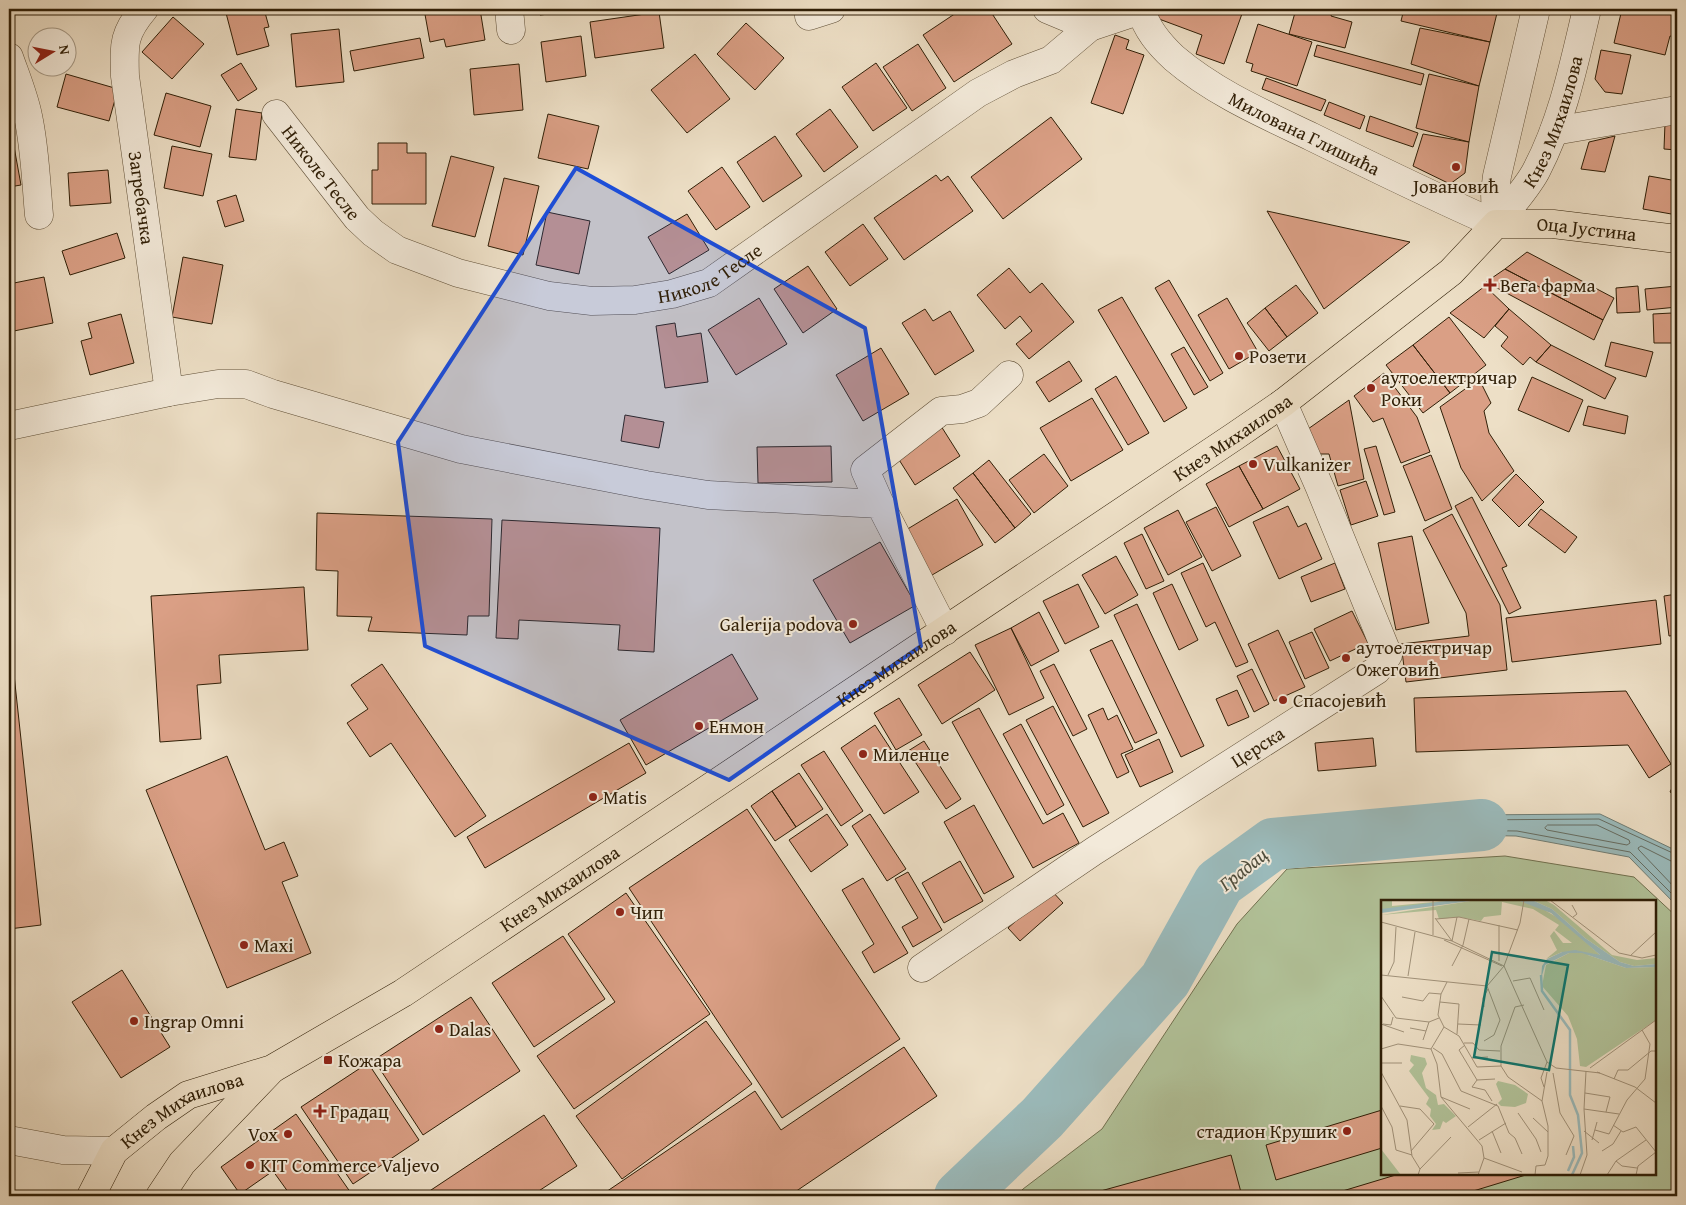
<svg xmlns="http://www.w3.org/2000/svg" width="1686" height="1205" font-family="'Gentium Book Plus',serif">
  <rect width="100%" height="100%" fill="#eddfc6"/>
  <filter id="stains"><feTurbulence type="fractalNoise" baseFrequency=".004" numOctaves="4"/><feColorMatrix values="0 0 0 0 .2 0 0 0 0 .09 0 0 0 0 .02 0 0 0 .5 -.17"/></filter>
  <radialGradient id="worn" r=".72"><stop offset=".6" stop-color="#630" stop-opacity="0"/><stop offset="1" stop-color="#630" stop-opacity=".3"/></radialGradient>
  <path fill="#b2c39a" stroke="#717150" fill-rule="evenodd" d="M1505,856L1634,877L1677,917V1196H1016L1023,1189L1102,1129L1237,924L1287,869ZM1382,901H1655V1174H1382Z"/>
  <path fill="#9bbbbc" stroke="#707d74" d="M1600,814L1677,851V906L1629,857L1516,836L1401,834L1466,815Z"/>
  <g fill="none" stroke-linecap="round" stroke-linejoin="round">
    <path stroke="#666d62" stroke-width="1" d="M1548,825H1597L1629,840L1630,843L1627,845L1547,830L1545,828Z
      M1677,855L1599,819L1467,820L1448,825L1447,827L1449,830L1517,831L1630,852L1677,899
      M1677,862L1671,861L1641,846L1638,848L1639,850L1677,890"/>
    <path stroke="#9bbbbc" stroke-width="52" d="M960,1196L1042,1118L1165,980L1219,883L1273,844L1482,825"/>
  </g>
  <path fill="#da9f85" stroke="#301f07" d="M242,9H264L269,27L264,28L269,46L237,55L226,13Z
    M424,9H480L485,40L446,47L444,39L430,42Z
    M539,9H585V10L540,15Z
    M683,9H732V10L683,13Z
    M962,9H989L1012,44L954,82L923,35Z
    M1154,9H1236L1243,11L1224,64L1196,54L1202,35L1159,19Z
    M1296,9H1333L1331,16L1352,22L1345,48L1289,34Z
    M1404,9H1498L1490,42L1401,21Z
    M1622,9H1677V37L1670,36L1665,55L1614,43Z
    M659,12L664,48L595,58L590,22Z
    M173,17L204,44L172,79L142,52Z
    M746,23L784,58L755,90L717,54Z
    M1258,24L1312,42L1297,86L1251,71L1253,64L1246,62Z
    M1420,28L1490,42L1479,86L1411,64Z
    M339,29L344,82L296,87L291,34Z
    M1115,35L1129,40L1126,49L1144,55L1123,114L1091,103Z
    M581,36L586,76L546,82L541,42Z
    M420,38L424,58L354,71L350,51Z
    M918,44L946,88L912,111L883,67Z
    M1317,45L1424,74L1421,85L1314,56Z
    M1601,50L1631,55L1622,94L1605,92L1595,79Z
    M695,54L730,99L687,133L651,90Z
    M241,63L257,89L238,101L221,75Z
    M876,63L907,108L873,131L842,87Z
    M519,64L523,110L474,115L470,69Z
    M66,74L118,89L109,121L57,107Z
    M1429,74L1479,86L1469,142L1416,128Z
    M1266,78L1326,100L1321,111L1262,89Z
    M166,93L211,106L200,147L154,135Z
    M1329,102L1365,116L1360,129L1324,115Z
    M236,109L262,113L256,160L229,157Z
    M830,109L858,147L824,172L796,134Z
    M548,114L599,126L588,169L538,158Z
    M1370,116L1418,133L1413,147L1366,131Z
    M1051,117L1082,159L1003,219L971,177Z
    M1665,123H1677V169V150L1664,149Z
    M9,130H11L21,185L9,187Z
    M1423,134L1469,142L1465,173L1450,184L1413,166Z
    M775,136L802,176L763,202L737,162Z
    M1615,136L1605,172L1581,169L1589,142Z
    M378,143H407V153H426V204H372V170H378Z
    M172,146L212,154L203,196L164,188Z
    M451,156L494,167L475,237L432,226Z
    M722,167L750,207L716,230L688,191Z
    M108,170L111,203L70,206L68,173Z
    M936,175L941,181L948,176L973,211L904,260L874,218Z
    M1649,176L1677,181V215L1643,209Z
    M504,178L539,186L523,255L488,246Z
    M236,195L244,221L225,227L217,201Z
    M1267,211L1410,242L1324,309Z
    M547,212L590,221L579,274L536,265Z
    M687,214L709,250L669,274L648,237Z
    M863,224L888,259L850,286L825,252Z
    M117,233L125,258L70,275L62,251Z
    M1527,252L1614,298L1603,320L1505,269Z
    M183,257L223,265L212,324L172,317Z
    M808,266L837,309L803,333L774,289Z
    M1009,268L1030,293L1042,283L1074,322L1029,359L1016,344L1032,331L1020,316L1005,329L977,295Z
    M1505,269L1603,320L1594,340L1486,282Z
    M44,277L53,323L9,332V284Z
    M1169,280L1223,373L1210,381L1155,288Z
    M1296,285L1318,313L1287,337L1265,308Z
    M1485,286L1509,309L1484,338L1450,313Z
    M1638,286L1640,312L1617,313L1616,288Z
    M1677,286V307L1647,310L1645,289Z
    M1122,297L1187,408L1164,422L1098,310Z
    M759,298L787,344L736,375L708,330Z
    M1227,298L1258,352L1229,369L1198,315Z
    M1265,308L1287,337L1269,351L1247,323Z
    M925,309L933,321L950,311L974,351L935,375L902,323Z
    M1509,309L1551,345L1536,362L1530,357L1523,365L1501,346L1508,337L1495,326Z
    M1672,313V343H1654L1653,314Z
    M121,314L134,363L90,375L81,341L92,338L88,323Z
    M1449,317L1486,365L1450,393L1413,345Z
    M675,323L677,337L701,333L708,382L665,388L656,326Z
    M1611,342L1653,352L1646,377L1605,366Z
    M1413,345L1450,393L1423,413L1386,365Z
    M1551,345L1616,378L1605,399L1536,362Z
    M1184,347L1208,387L1194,395L1171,354Z
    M881,348L909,394L863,421L836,375Z
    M1069,361L1082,381L1049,402L1036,382Z
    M1384,373L1417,417L1430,452L1401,463L1383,418L1373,422L1354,396Z
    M1116,376L1149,433L1128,445L1095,389Z
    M1532,377L1583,400L1569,432L1518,410Z
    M1479,379L1491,403L1484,411L1489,433L1514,471L1482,501L1461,468L1440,407Z
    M1092,398L1123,450L1071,481L1040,428Z
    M1349,400L1364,479L1338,486L1329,454H1319L1308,429Z
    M1588,406L1628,416L1625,434L1583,425Z
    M625,415L664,422L659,448L621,441Z
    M941,426L960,456L915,485L896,455Z
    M831,446L832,482L758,483L757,447Z
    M1277,446L1300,489L1263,509L1239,466Z
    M1376,446L1395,512L1384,515L1364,449Z
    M1044,454L1068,486L1034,513L1009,480Z
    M1431,455L1452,509L1425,521L1403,466Z
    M989,460L1031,514L1015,528L973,473Z
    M1239,466L1263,509L1229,527L1206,484Z
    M973,473L1015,528L995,543L953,488Z
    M1516,474L1544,502L1519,527L1492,500Z
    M1366,481L1378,516L1351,525L1340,490Z
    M1472,497L1507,566L1502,568L1521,608L1509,614L1455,506Z
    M957,499L983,545L927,578L901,533Z
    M1288,506L1298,527L1306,523L1322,559L1279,579L1253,522Z
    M1216,507L1241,556L1212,571L1186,522Z
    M1541,509L1577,537L1565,553L1528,525Z
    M1178,510L1202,557L1168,575L1144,528Z
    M317,513L492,519L489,616H468L467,635L368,631L372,617L337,616L338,571L316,570Z
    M1452,514L1500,605L1507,670L1406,682L1401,644L1469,636L1466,613L1423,530Z
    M502,520L660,528L654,652L618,650L620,625L519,620L518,639L496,638Z
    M1142,534L1164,581L1146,589L1124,543Z
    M1412,536L1429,623L1396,630L1378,543Z
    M880,542L916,605L850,643L813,580Z
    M1116,556L1138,595L1105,614L1082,575Z
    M1203,563L1248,662L1236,667L1215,622L1206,627L1181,573Z
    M1335,563L1345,589L1311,602L1301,577Z
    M1078,584L1099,627L1065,644L1043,601Z
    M1172,584L1198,640L1179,650L1153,593Z
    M304,587L308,650L219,655L221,683L197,685L201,739L160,742L151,596Z
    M1677,594V635L1669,636L1664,596Z
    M1656,600L1661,644L1512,662L1506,618Z
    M1137,604L1204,746L1181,757L1114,615Z
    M1352,611L1368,643L1330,661L1314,629Z
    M1039,612L1059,651L1031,666L1011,628Z
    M9,628L41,925L9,929Z
    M1011,628L1044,698L1009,715L975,645Z
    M1278,630L1305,687L1274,701L1248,644Z
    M1312,632L1329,668L1305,679L1289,642Z
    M1112,640L1157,733L1135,743L1090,650Z
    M970,652L995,690L942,724L918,685Z
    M732,654L758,699L646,765L620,720Z
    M382,664L486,816L455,837L391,743L370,757L347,723L368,709L351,685Z
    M1054,664L1087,729L1073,736L1040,671Z
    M1252,669L1269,704L1254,712L1237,676Z
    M1237,690L1249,717L1228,726L1216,699Z
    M1626,691L1671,764L1649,778L1628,745L1416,752L1414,698Z
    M899,698L922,735L896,750L874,713Z
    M1053,706L1109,813L1083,827L1026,720Z
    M979,708L1043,824L1063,813L1079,843L1033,868L952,722Z
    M1103,708L1108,720L1117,715L1133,749L1121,754L1129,772L1117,778L1088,715Z
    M1021,724L1064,805L1047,815L1003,734Z
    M875,725L919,792L884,814L841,748Z
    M1373,738L1376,766L1318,771L1315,743Z
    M1159,739L1173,772L1140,787L1125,755Z
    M924,741L961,799L946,809L908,751Z
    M629,743L646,773L485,868L467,837Z
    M824,751L863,811L841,826L801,765Z
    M227,756L265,850L284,842L298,876L282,882L311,953L227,988L146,790Z
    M799,773L823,809L796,827L772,791Z
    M1677,778V796L1670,792Z
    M772,791L796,827L775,841L751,806Z
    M974,805L1014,877L984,894L944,822Z
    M747,809L900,1039L782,1118L629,888Z
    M827,814L848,845L811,872L789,840Z
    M870,814L906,869L887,881L852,826Z
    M960,861L983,901L944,923L922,883Z
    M908,872L942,930L913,947L902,927L918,918L895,879Z
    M863,878L908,953L874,973L862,952L874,944L842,890Z
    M1051,890L1063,903L1020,941L1008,928Z
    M626,893L710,1014L574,1109L537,1056L615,1002L568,934Z
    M563,936L605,999L534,1047L492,983Z
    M122,970L170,1047L121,1078L72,1002Z
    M471,997L520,1071L423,1135L374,1060Z
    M706,1021L752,1084L622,1179L576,1116Z
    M904,1047L937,1096L789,1196H600L755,1091L781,1130Z
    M368,1063L419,1140L353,1184L301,1107Z
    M1382,1110V1148L1276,1180L1266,1145Z
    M296,1114L353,1196H291L273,1171L240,1194L221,1167Z
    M544,1115L577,1166L531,1196H422Z
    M1231,1155L1242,1196H1098L1097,1192Z
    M1399,1174H1529L1457,1196H1326Z"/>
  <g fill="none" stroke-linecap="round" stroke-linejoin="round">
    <defs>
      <g id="minor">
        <path id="s1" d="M144,9C123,34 124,44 125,76L169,392"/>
        <path d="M509,9L511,30"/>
        <path d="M1047,9L1090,27"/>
        <path id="s2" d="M1141,9C1146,29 1159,44 1174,58C1215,93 1264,114 1312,137C1373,167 1434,197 1496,224"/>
        <path d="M809,16L831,9"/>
        <path d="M9,57C16,77 24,96 28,116C35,148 36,182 39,215"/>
        <path id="s3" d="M276,114L357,218L373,233L397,250L458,273L549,296L592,301L635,300L672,294L709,283L978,93L1014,74L1051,60L1090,27L1141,10"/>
        <path d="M1554,131L1677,110"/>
        <path id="s4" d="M1496,224C1508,209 1529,186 1537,169C1563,119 1574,63 1587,9"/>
        <path d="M1496,224L1495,192L1497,176L1536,9"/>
        <path d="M9,426L169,392L218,384H246L273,394L461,449L646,485L708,495L880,504L945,631"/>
        <path d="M880,504L865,470L941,411L962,409L979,403L1009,375"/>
        <path id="s5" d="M922,968L1094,851L1377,670L1388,655L1320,488L1283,403"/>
        <path d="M9,1140L63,1150L114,1151"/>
      </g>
      <g id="major">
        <path id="s6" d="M91,1196L114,1151L156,1117L188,1095L272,1069L403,993L1235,436L1283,403L1451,272L1496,224H1553L1677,239"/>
        <path d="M160,1196L182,1163L271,1070"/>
      </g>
    </defs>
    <use href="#minor" stroke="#5f4f37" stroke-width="29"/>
    <use href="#major" stroke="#301f07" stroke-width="29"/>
    <use href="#minor" stroke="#f3eada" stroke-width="28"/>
    <use href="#major" stroke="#eddfc6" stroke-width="28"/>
  </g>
  <path fill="#1d4ed8" fill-opacity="0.2" stroke="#1d4ed8" stroke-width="4" stroke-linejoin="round" d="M576,168L865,328L921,646L729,780L425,646L398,442Z"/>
  <g fill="#8f2418" stroke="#f3eada" stroke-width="2">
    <circle cx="1456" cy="167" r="5"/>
    <path d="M1487.5 277.5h5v5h5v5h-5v5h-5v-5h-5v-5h5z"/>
    <circle cx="1239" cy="356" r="5"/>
    <circle cx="1371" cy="388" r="5"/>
    <circle cx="1253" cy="464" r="5"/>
    <circle cx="853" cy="624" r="5"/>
    <circle cx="1346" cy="658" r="5"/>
    <circle cx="1283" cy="700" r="5"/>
    <circle cx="699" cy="726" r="5"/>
    <circle cx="863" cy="754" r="5"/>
    <circle cx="593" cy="797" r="5"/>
    <circle cx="620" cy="912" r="5"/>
    <circle cx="244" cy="945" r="5"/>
    <circle cx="134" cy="1021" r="5"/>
    <circle cx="439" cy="1029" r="5"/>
    <rect x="323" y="1055" width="10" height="10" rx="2.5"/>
    <path d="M317.5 1103.5h5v5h5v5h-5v5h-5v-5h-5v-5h5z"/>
    <circle cx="1347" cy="1131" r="5"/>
    <circle cx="288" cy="1134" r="5"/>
    <circle cx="250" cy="1165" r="5"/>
  </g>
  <g text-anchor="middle" stroke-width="4" stroke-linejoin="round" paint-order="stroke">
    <g font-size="19" fill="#301f07" stroke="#f3eada">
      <text dy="7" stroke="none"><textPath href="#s4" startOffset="119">Кнез Михаилова</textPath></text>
      <text dy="7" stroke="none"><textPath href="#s2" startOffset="211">Милована Глишића</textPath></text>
      <text dy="7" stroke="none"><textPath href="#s3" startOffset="74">Николе Тесле</textPath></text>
      <text dy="7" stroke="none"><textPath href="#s1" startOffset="195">Загребачка</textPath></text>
      <text dy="7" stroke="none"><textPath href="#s6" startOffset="1812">Оца Јустина</textPath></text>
      <text dy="7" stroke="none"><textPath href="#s3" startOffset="509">Николе Тесле</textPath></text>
      <text dy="7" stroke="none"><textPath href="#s6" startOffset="1381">Кнез Михаилова</textPath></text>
      <text dy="7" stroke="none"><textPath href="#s6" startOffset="976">Кнез Михаилова</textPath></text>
      <text dy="7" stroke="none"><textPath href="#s5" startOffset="402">Церска</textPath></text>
      <text dy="7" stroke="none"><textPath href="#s6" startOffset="571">Кнез Михаилова</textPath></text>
      <text dy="7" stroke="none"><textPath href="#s6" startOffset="131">Кнез Михаилова</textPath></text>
    </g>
    <g font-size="19" fill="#301f07" stroke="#f3eada" text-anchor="start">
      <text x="1456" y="193" text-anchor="middle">Јовановић</text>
      <text x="1500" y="292">Вега фарма</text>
      <text x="1249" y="363">Розети</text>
      <text x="1381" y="384">аутоелектричар<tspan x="1381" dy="22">Роки</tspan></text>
      <text x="1263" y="471">Vulkanizer</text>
      <text x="843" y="631" text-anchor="end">Galerija podova</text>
      <text x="1356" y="654">аутоелектричар<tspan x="1356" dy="22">Ожеговић</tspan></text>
      <text x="1293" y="707">Спасојевић</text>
      <text x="709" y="733">Енмон</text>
      <text x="873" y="761">Миленце</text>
      <text x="603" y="804">Matis</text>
      <text x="630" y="919">Чип</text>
      <text x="254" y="952">Maxi</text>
      <text x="144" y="1028">Ingrap Omni</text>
      <text x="449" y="1036">Dalas</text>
      <text x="338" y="1067">Кожара</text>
      <text x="330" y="1118">Градац</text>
      <text x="1337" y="1138" text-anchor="end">стадион Крушик</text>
      <text x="278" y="1141" text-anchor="end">Vox</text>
      <text x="260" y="1172">KIT Commerce Valjevo</text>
    </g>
    <g font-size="20" font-style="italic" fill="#504e3d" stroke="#f3eada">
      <text transform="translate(1243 869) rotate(-39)" y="7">Градац</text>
    </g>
  </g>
  <g transform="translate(1381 900)">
    <rect width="275" height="275" fill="#eddfc6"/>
    <path d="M1,0H11V6L73,0L7,10L0,9ZM96,0H136L160,8L179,19L220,56L181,52L165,59L176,50L169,36L173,31L182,43H191L174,30L178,25L152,9L121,2L120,15L103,17L100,21L78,17L58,19L55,10L0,15ZM151,0H164L173,5L231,55L256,60L275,58V64L253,66L239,62L204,38L171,9ZM188,53H201L245,68L275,67V120L205,167L199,166L196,139L187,116L161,86L165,65ZM30,155L44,158L46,164L41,173L45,188L55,195L57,205L63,204L75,216L65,223L62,221L59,229L51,230L55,224L49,216L50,209L45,204L48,198L28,171L33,165L29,161ZM117,181L134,185L147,194L145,203L134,207L120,206L117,203L121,199L115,184ZM0,249L20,275H0Z" fill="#b2c39a"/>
    <path d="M73,0H97L0,13V9ZM136,0H151L171,9L204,38L239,62L253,66L275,64V67L245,68L201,53H188L164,65L160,79L161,66L166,59L181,52L194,50L219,55L170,13Z" fill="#9bbbbc"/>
    <path fill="none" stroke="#9bbbbc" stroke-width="2.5" d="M160,75L161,91L189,130V195L197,215L201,253L191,275M187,271L193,257L192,246"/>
    <path fill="none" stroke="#a1927a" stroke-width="1" d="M143,0L139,23L123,66L166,162L175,168L219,173M169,0L238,53L261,58L275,55M191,5L196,14L192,17M54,18L71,41M55,19L78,17L137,30M0,22L71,41L123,66M52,35V0M63,40L121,66M71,41L76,17M249,56L275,32M118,61V25M71,66L82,45L88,19M0,75L106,86L123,66M7,75L13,62L15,27M27,76L34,32M132,81L149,78L163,110M0,96L15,118L48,122L58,118M21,97L42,101L48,93L60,94M59,102L78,104L76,134M143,105L134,107L120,146V166L127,177L161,201M103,107L102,98L107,89M0,124L23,132M2,124L10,125L12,117M77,124L100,125M63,127L78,136L96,167L120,166M29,128L45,131M42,140L48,122M103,141L113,135L119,120L106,86M83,143H92L98,150L119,151M84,145L78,150L96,180L114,179M52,148L61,154L80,191L117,206L128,233L134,238L141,254M0,149L17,144L50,149M50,149L56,164L60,197L101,246L103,258L97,275M50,149L63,127L57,115L60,94L66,82M91,158L107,157M0,163H21M209,168L275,120M0,172L26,220L31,256L39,269L37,275M216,172L254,187L275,203M172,173L179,213L193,236L185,255M233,179L237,170H247L270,151H275M96,180L91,187L104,190L111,201M163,187L160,178L166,162M204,193L229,197L225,212M60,197L89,209M0,206L11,227L15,250L31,255M19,206L39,209L53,224L30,251M203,209L238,214M137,213L155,239L160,252M152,218L167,232M232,225L242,232L255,227L275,252L257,266L255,275M87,227L116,204M214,230L228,234L246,200L264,179L269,144L261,130M111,231L120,253M203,231L218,243M98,240L125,223M211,240L216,222M221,251L232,244L240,231M103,258L141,272M235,261L241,266L256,268M39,269L70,237M77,273L98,272M154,275L155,266L164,265L167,256V226L161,201L166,172M199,275L206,255L203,209L205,171M226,275L235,261L265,240"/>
    <path fill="#0f766e" fill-opacity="0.15" stroke="#0f766e" stroke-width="2.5" d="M111,52L187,65L168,170L93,157Z"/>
    <rect width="275" height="275" fill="none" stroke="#301f07" stroke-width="2.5"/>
  </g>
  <rect width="1686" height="1205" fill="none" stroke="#eddfc6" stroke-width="30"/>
  <rect x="10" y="10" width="1666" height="1185" fill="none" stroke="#301f07" stroke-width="2.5"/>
  <rect x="15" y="15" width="1656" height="1175" fill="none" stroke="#301f07"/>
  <g transform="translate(52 52) rotate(80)"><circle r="24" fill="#f3eada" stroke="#a59986"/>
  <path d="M0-4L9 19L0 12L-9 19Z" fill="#8f2418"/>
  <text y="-8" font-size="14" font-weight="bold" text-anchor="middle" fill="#301f07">N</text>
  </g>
  <rect width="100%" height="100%" filter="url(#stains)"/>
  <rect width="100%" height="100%" fill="url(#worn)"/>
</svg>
